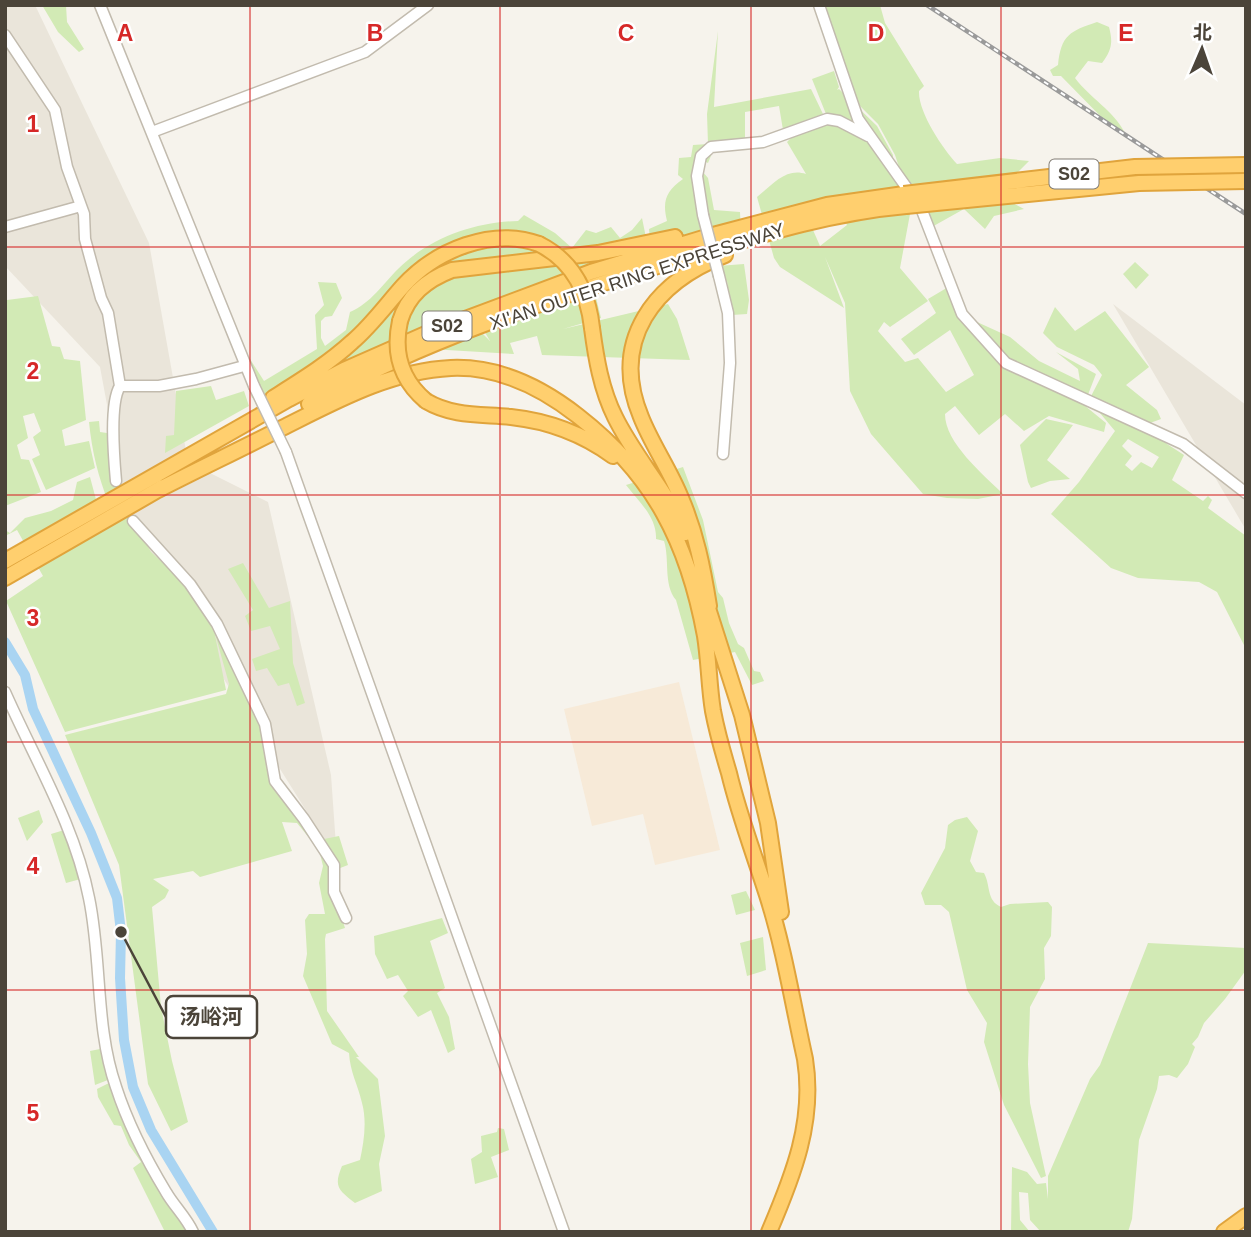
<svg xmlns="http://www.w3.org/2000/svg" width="1251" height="1237" font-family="Helvetica,'Noto Sans SC',sans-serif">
  <rect width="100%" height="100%" fill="#f6f3ec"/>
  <path fill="#eae5da" d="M5,5H35L149,243L188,462L268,502L331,775L337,860L130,529L100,367L5,266Z
    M1113,304L1246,405V530Z"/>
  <path fill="#f7ead8" d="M679,682L720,850L655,865L643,814L592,826L564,709Z"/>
  <path fill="#d2eab5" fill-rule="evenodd" d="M42,5H66L67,22L84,49L79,52L58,32Z
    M819,5H880L885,23L924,86L919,91C918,112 943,149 957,164L1000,158L1029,161L1001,189L1003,198L1024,209L994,216L985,229L964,209L930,228L918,204L910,214L900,268L928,301L890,327L884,322L878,331L905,362L918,358L946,392L974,375L950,330L914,355L901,339L936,313L928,299L955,283L969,324L975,332L977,322L1010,337L1039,361L1080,381L1078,369L1056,352L1096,374L1084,405L1106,423L1104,432L1049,416L1024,431L1005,414L979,435L955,406L945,414C945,443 983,474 1003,494L978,499L947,498L923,494L871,434L850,391L845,303L825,257L844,308L780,267L774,258L757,197C772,185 786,167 806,174L787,142L793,136L834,120L867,134L901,173L895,155L878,124L844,90ZM838,208L847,225L820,246L813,230Z
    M1097,22L1109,27C1113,42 1112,50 1102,63L1088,61L1075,78C1090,98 1113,110 1125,133L1113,129L1061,76H1053L1050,70L1058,65C1061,35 1070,31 1097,22Z
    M718,31L714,107L811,89L823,114L783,130L779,106L745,112V141L715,146L708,163L704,161L702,171L708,178L714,210L740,212L742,252H716L714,235L650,240L649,229L667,221C662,201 666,191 683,179L678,175L679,158L691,157L693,145L708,144L707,114Z
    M834,71L839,87L837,90L839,89L877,126L893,155V158L869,130L826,114L812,79Z
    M524,215L555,233L572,248L586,230L596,233L611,227L620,238L632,230L642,218L652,267L592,281L601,318L563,329L668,304L677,319L690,360L542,355L537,336L510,343L514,354L430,349L482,333L490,341L483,329L252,398L240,364L250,359L264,381L317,349L315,315L324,305L318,282L336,283L342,298L332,316L325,317L321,321V338L325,346L346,330L350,312C371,303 383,284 398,269C429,238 475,222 518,221Z
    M1135,262L1149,275L1136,289L1123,274Z
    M744,264L749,300L747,314L732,315L727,281L720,280L718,266Z
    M38,296L52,346L60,347L64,359L80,361L86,420L62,430L65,446L89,441L95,468L46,490L32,459L40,455L33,437L41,431L34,413L23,416L28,438L17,445L21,459L29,460L41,492L5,506L7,300Z
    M1055,307L1075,331L1105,311L1149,367L1126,385L1157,410L1161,419L1150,423L1167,444L1184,455L1172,480L1203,501L1208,496L1212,500L1208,508L1246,536V649L1217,592L1199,582L1138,578L1111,568L1051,514L1079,482L1115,431L1089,400L1102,375L1094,365L1057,347L1043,333ZM1128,439L1159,457L1152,468L1141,462L1132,471L1125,465L1132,456L1122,446Z
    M211,386L216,400L244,391L249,406L165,453L166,436L174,435L176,391Z
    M1046,419L1073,425L1047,460L1070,479L1050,481L1031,488L1028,482L1020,445Z
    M99,421L100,432L114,434L112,463L128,512L151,552L188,586L212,622L258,720L271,783L324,842V839L339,836L348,865L335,870L332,887L345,928L326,934L325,939L327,1011L359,1057H356L378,1079L385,1136L379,1164L382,1191L355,1203C339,1190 333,1187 342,1166L360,1160C364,1142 367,1121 362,1103C358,1085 350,1072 349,1053L332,1044L303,976L307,954L305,920L309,914H325L319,883L323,866L319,850L297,823L282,822L292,851L200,877L193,871L153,879L169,890L165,898L152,907L161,1007L172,1061L188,1122L171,1131L148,1084L119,865L65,735L226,694L229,684L214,630L226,690L65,732L6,601L43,576L17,530L5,536V530L10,533L25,518L51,511L73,500L77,482L90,477L98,507L109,504C98,476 92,452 89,422Z
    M683,467L703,520L718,592L723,598L729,623L738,644L744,648L754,671L760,672L764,681L752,685L735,652L693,660L676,600C663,584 670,560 664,541L656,539C657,517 639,502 626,485Z
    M243,563L269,608L290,601L293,663L305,703L297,706L289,683L278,686L267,668L256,671L252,659L280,649L270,626L251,631L245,616L253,610L228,569Z
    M39,810L43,822L27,841L18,818Z
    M967,817L978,831L970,861L976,872L984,873C991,886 986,900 1001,907L1010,904L1048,902L1052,907L1051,936L1044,948L1045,979L1030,1007L1028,1064L1030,1103L1046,1176L1041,1178L1004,1105L984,1042L987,1023L967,990L949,912L941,905H925L921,893L945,848L948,825L955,820Z
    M71,828L88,877L66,883L51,834Z
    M746,891L755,910L736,915L731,895Z
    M442,918L448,933L430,941L445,988L437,993L449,1017L455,1049L448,1053L431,1010L418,1017L403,996L408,991L398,975L387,979L375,954L374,936Z
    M763,937L766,970L747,976L740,943Z
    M1148,943L1246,948V970L1225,999L1204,1023L1198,1037L1192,1044L1195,1047L1188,1064L1177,1078L1169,1075L1159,1076L1157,1089L1139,1140L1132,1219L1128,1232H1041L1030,1220L1028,1193L1019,1192L1020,1220L1030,1232H1011L1012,1167L1027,1172L1037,1184L1046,1183L1048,1199V1176L1090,1079L1100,1065Z
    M105,1048L113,1078L95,1085L90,1051Z
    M113,1081L189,1232H165L133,1168L141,1162L129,1145L121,1126L114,1125L98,1097L97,1089Z
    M498,1128L504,1129L509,1150L491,1157L498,1177L475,1184L471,1159L482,1152L481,1136L497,1132Z"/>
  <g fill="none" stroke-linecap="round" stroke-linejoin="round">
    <path stroke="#a9d4f2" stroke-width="10" d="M5,642L25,675L33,709L91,833L117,898L121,932L120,978L124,1040L133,1087L151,1130L213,1232"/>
    <defs>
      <path id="minor" d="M100,5L254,386
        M819,5L858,119L921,208L962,314L1006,363L1183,444L1246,493
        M5,35L55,110L67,167L84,214L85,239L101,298L108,313L120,386C109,404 114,458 116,481
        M152,132L365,52L428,5
        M703,215L697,176L701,156L711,147L763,142L827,119L839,121L868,136
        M5,227L81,206
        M719,276L728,313L730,363L723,454
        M120,386H159L196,379L244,366
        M286,452L564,1232
        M133,521L190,584L217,624L265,724L275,781L304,819L334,865V892L346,918
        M5,692C35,760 75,826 89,898C102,960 95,1027 116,1087C128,1124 146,1159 166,1192C174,1206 186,1217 193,1232"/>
      <path id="highway" d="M400,321C408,295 426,280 452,270L598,253L675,237
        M592,328C596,358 601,389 615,417C635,458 667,491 685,533
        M273,398C300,381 328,364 352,342C371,326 386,305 403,286C436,250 492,227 539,244
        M426,401C453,417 482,414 511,417C548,421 583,434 613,456
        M309,404C423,340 550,299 674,261C751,238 826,213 906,206
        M158,490C199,469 241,449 282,428C336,401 390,371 451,368C498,366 541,387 578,416C654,475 688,543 705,636C709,661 709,687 713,711C717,732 723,753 729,773C739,815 754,854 767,895C784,948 793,1005 805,1059C815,1121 793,1176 769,1232
        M5,561L289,399L344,370L428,333L591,272L713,235L827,205L904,194
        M5,578L163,487
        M705,599L742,715L768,823L781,912
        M709,606C703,568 696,533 681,498C670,470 652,445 641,417C609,340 655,282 725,255
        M1224,1232L1246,1216"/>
    </defs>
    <use href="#minor" stroke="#c2bbae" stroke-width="13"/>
    <use href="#highway" stroke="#e0a43c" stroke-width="18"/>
    <use href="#minor" stroke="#fff" stroke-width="10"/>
    <use href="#highway" stroke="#ffcf6e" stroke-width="14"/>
    <defs>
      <path id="rail" d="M927,5L1246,214"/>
    </defs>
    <use href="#rail" stroke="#9a9a9a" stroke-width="4.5"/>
    <use href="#rail" stroke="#fff" stroke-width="2" stroke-dasharray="5" stroke-linecap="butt"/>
    <defs>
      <path id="minor-bridge" d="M703,215L719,276
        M254,386L286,452"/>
      <path id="highway-bridge" d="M904,194L1135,167L1246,165
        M906,206L1139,183L1246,181
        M539,244C573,261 588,291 592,328
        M400,321C393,353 401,380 426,401"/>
    </defs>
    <use href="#minor-bridge" stroke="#c2bbae" stroke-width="13" stroke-linecap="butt"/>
    <use href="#highway-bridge" stroke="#e0a43c" stroke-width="18" stroke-linecap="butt"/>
    <use href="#minor-bridge" stroke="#fff" stroke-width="10"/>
    <use href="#highway-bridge" stroke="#ffcf6e" stroke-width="14"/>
  </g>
  <path fill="none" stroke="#d62828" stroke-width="2" stroke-opacity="0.55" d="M250,5V1232M500,5V1232M751,5V1232M1001,5V1232M5,247H1246M5,495H1246M5,742H1246M5,990H1246"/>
  <g text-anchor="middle" stroke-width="5" stroke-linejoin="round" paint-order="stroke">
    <g fill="#fff" stroke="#817c74" stroke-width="2">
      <rect x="1049.5" y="159.5" width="49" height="29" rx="5"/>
      <rect x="422.5" y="311.5" width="49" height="29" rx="5"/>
    </g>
    <g font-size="18" font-weight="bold" fill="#4b4439">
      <text x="1074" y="180">S02</text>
      <text x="447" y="332">S02</text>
    </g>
    <g font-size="19" fill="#4b4439" stroke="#fff">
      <text transform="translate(637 276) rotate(-18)" y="7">XI'AN OUTER RING EXPRESSWAY</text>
    </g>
  </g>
  <g font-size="23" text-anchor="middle" font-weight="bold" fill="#d62828" stroke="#fff" stroke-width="5" stroke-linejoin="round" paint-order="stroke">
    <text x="125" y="41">A</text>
    <text x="375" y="41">B</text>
    <text x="626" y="41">C</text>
    <text x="876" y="41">D</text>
    <text x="1126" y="41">E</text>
    <text x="33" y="132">1</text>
    <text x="33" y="379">2</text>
    <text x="33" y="626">3</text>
    <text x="33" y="874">4</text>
    <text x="33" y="1121">5</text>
  </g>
  <path fill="none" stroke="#4b4439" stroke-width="2.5" d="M121 932L166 1017"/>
  <circle fill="#4b4439" stroke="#fff" stroke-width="2.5" cx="121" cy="932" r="7"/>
  <rect fill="#fff" stroke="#4b4439" stroke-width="2.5" x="166" y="996" width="91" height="42" rx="7"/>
  <g font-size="21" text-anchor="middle" font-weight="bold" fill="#4b4439">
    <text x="211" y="1024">汤峪河</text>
  </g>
  <rect width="1251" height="1237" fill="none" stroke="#4b4439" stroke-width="14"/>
  <g transform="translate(1202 49) rotate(2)" stroke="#ffffff" stroke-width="5" paint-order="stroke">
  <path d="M0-5L12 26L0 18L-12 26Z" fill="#4b4439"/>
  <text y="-10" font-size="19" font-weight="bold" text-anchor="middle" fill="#4b4439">北</text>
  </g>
</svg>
